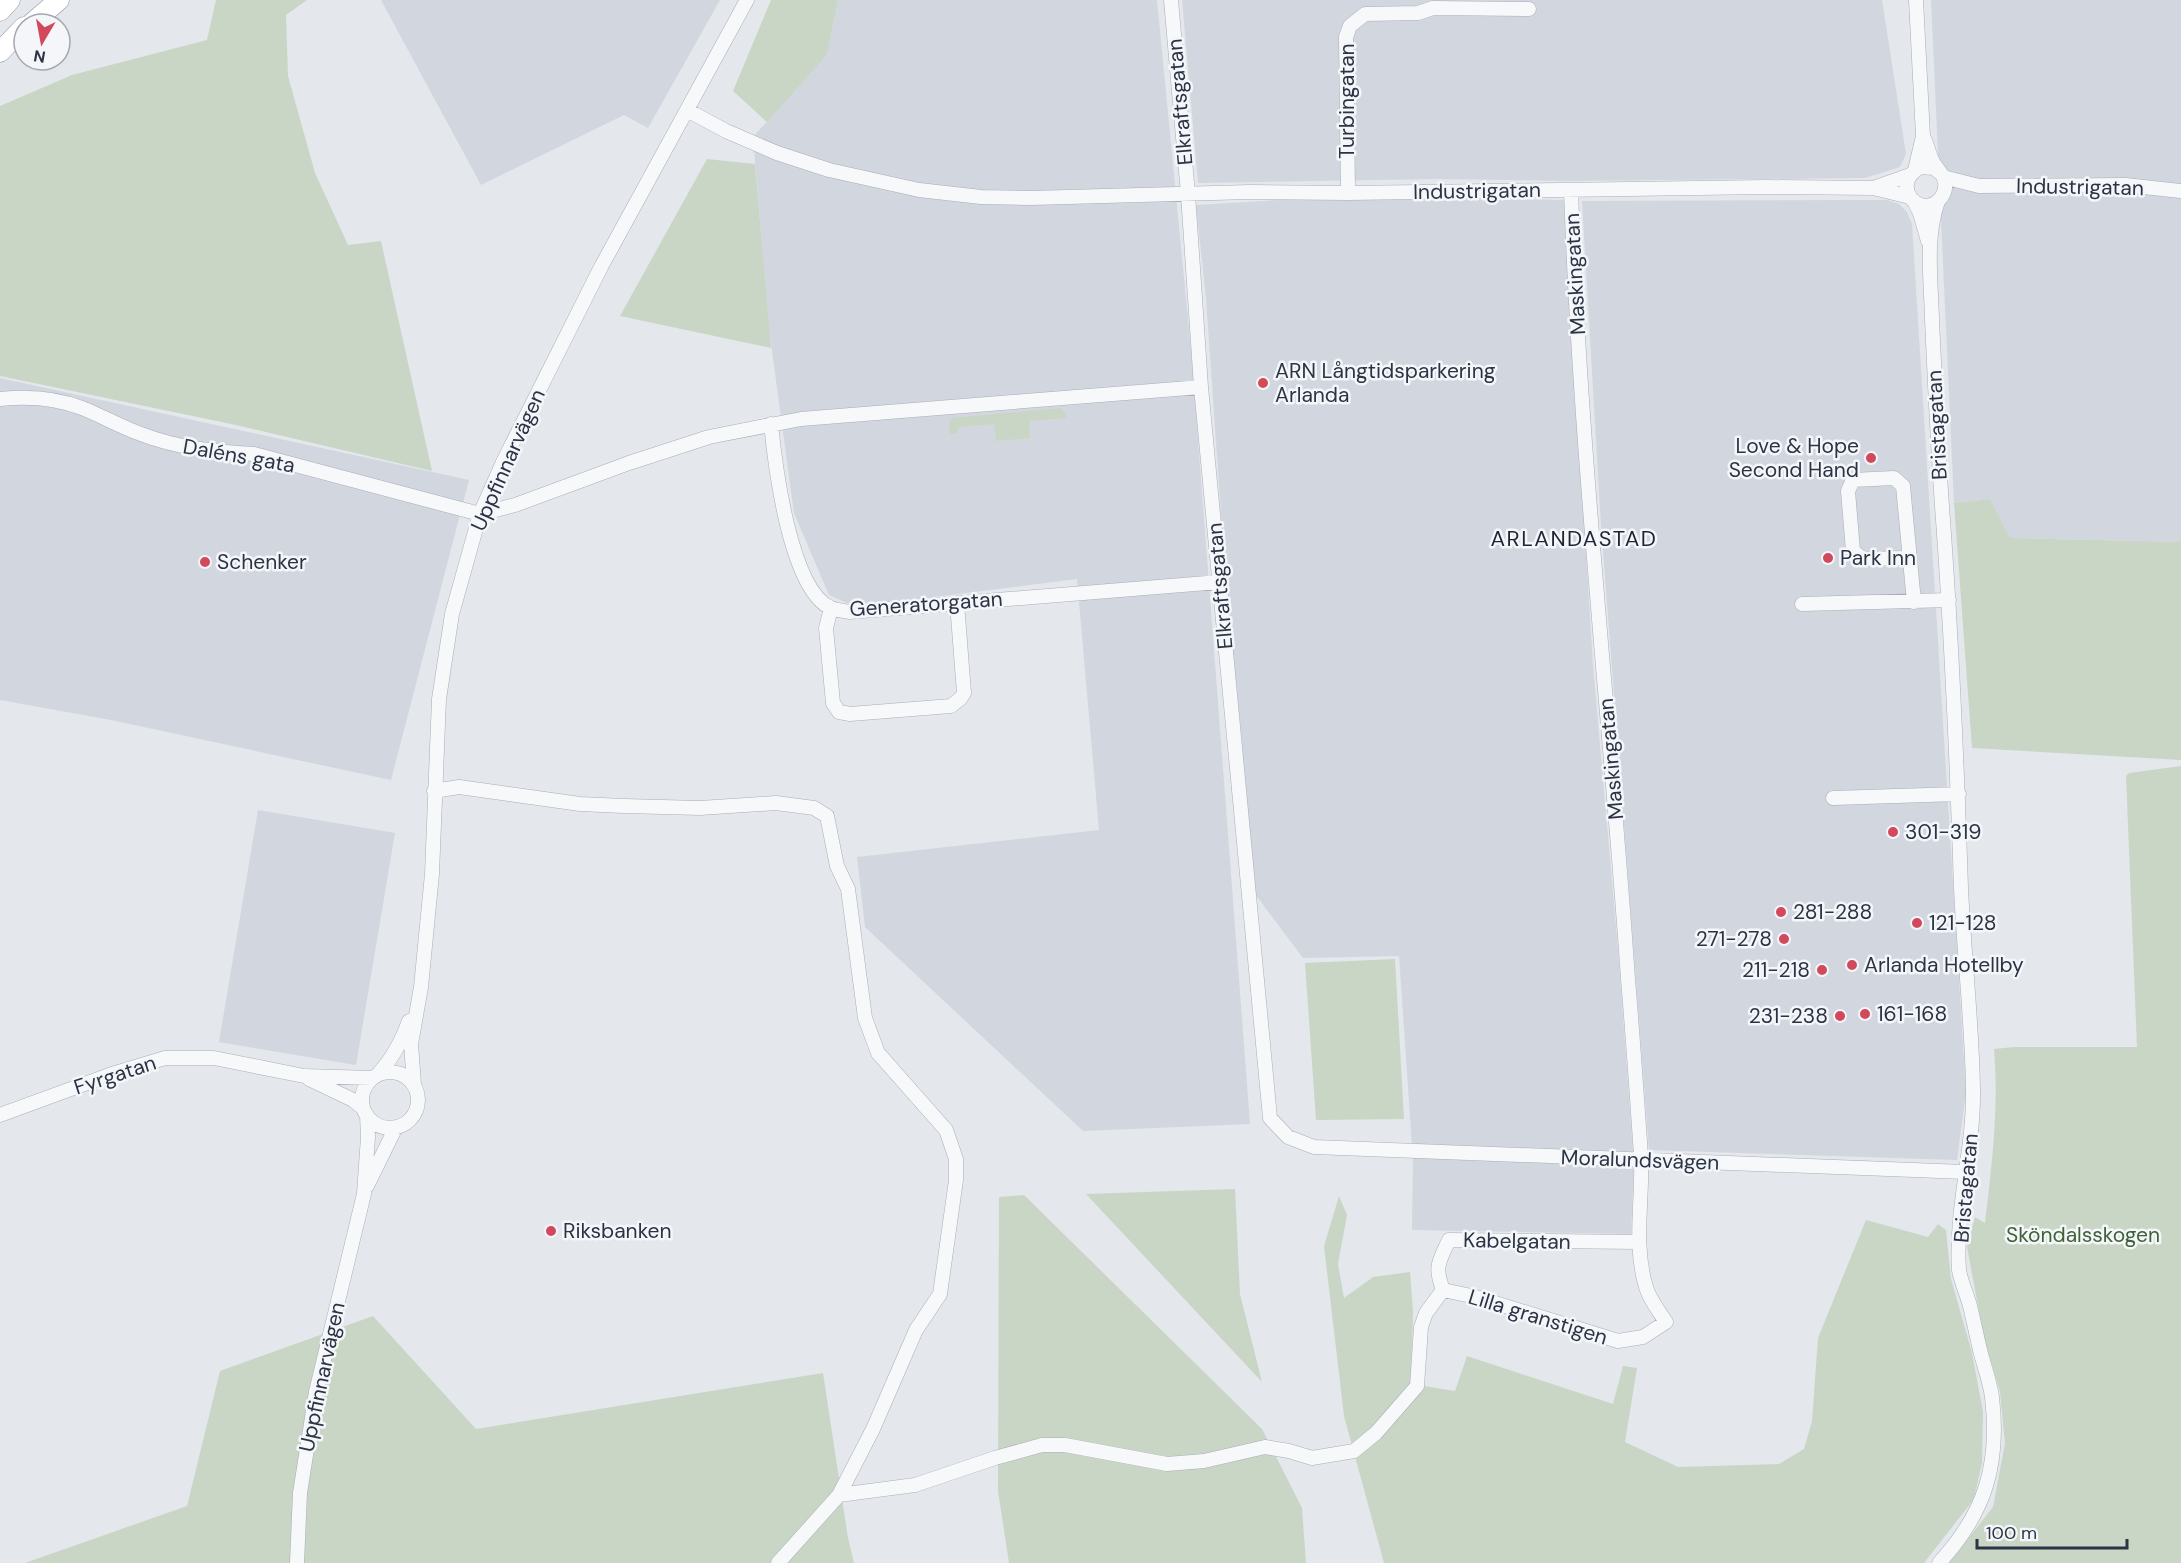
<svg xmlns="http://www.w3.org/2000/svg" width="2181" height="1563" font-family="'DM Sans',sans-serif">
  <rect width="100%" height="100%" fill="#e4e7ec"/>
  <path fill="#d2d6de" d="M381,0H720L648,128L624,115L481,185Z
    M838,0H1157L1192,360L1250,1124L1083,1131L865,927L857,857L1099,830L1077,579L856,607L829,595L794,513L769,329L753,137L827,55Z
    M1182,0H1882L1906,154L1900,167L1865,178L1571,181L1438,179L1198,183Z
    M1931,0H2181V542L2010,538L1990,499L1954,503Z
    M1347,196L1564,200L1593,665L1618,950L1634,1164L1631,1234L1412,1230L1413,1160L1399,956L1303,958L1249,886L1242,740L1226,586L1206,298L1196,205Z
    M1887,200L1899,204L1907,212L1912,224L1966,1092L1957,1160L1649,1150L1601,525L1582,201Z
    M0,378L469,480L391,780L111,720L0,700Z
    M258,810L395,833L356,1065L219,1042Z"/>
  <path fill="#c9d6c5" d="M216,0H307L286,15L288,76L315,173L348,245L381,241L432,471L236,425L0,376V106L72,75L207,40Z
    M771,0H838L827,55L767,122L733,91Z
    M707,159L755,164L771,348L620,316Z
    M1061,408L1065,413L1066,418L1029,421L1030,438L996,441L994,424L958,427V433L950,434L949,422L952,418Z
    M1990,499L2010,538L2181,542V760L1972,748L1954,503Z
    M2181,766V1563H1949L1993,1507L2005,1443L2000,1392L1984,1338L1967,1247L1975,1217L1985,1223C1992,1163 1999,1109 1994,1049L2014,1047H2137L2126,776L2129,773Z
    M1395,959L1404,1119L1316,1120L1305,963Z
    M1235,1189L1240,1294L1262,1382L1086,1194Z
    M1024,1195L1262,1429L1302,1508L1306,1563H1009L998,1491L999,1197Z
    M1339,1196L1347,1215L1338,1264L1344,1298L1373,1277L1410,1272L1413,1312L1411,1384L1455,1391L1467,1356L1613,1404L1623,1366L1637,1368L1625,1442L1678,1467L1779,1464L1804,1449L1812,1421L1818,1338L1866,1220L1928,1237L1938,1224L1946,1230L1951,1279L1972,1353L1983,1412L1982,1463L1974,1499L1924,1563H1384L1344,1416L1324,1246Z
    M373,1316L476,1429L823,1373L848,1538L854,1563H25L187,1506L220,1371Z"/>
  <g fill="none" stroke-linecap="round" stroke-linejoin="round">
    <defs>
      <path id="minor" d="M1171,0L1188,194L1201,387L1270,1118L1288,1137L1314,1147L1965,1172
        M687,110L726,131L777,153L829,170L919,190L981,197L1031,198L1250,192L1348,193L1766,187L1873,188L1910,197
        M1923,136C1927,144 1929,154 1933,162C1937,169 1944,175 1945,182C1946,189 1944,195 1939,200C1918,220 1889,183 1921,167L1934,168L1939,172
        M1915,170L1923,136L1916,0
        M1943,177L1979,186L2125,185L2181,191
        M1873,188L1910,175
        M1348,193L1346,37L1350,26L1365,14L1418,13L1433,8L1529,9
        M1914,201L1920,213L1928,241
        M1938,201C1925,238 1931,280 1932,319C1935,386 1938,453 1943,520C1952,643 1957,765 1961,888C1964,955 1972,1022 1973,1090C1974,1150 1955,1209 1959,1270C1961,1283 1968,1296 1971,1310C1974,1323 1977,1337 1980,1350C1984,1366 1990,1382 1992,1397C2000,1465 1985,1513 1939,1563
        M0,399C27,396 56,398 82,408C102,416 121,427 141,434C177,448 215,452 254,454L480,514L515,505L629,463L709,437L801,419L1201,387
        M771,424C775,465 790,590 831,608C836,610 844,611 849,612L1219,582
        M1910,558L1863,559L1853,551L1848,491L1853,480L1894,478L1903,486L1914,602
        M1802,604L1949,600
        M831,608L826,628L833,703L839,712L850,714L951,706L961,698L964,693L957,603
        M434,791L459,787L580,804L624,806L700,808L776,803L814,808L827,816L837,866L848,889L865,1018L878,1053L946,1130L956,1159V1180L940,1294L916,1330L873,1429L839,1495L778,1563
        M1833,798L1959,794
        M362 1100a28 28 0 1 1 56 0a28 28 0 1 1-56 0Z
        M379,1073C393,1058 402,1040 409,1021
        M309,1079L353,1100L363,1108
        M414,1084L411,1044L421,987L432,874L439,699L452,614L480,514L503,462L601,267L747,0
        M0,1115L112,1074L165,1058H214L304,1076L372,1078
        M367,1186L396,1127
        M1443,1290L1476,1297L1618,1341L1643,1337L1666,1322C1659,1311 1649,1299 1646,1287C1633,1244 1643,1200 1641,1156C1637,1097 1633,1038 1628,979C1610,716 1580,454 1571,190
        M1443,1290C1434,1266 1439,1262 1449,1240L1638,1242
        M839,1495L915,1485L995,1458L1042,1445H1065L1167,1464L1204,1461L1265,1447L1289,1451L1312,1458L1354,1451L1376,1433L1417,1386L1421,1327L1426,1313L1443,1290
        M297,1563L300,1493L316,1392L364,1194L368,1137L367,1115"/>
      <path id="highway" d="M0,11L10,0
        M31,24L59,0
        M0,52L24,27"/>
    </defs>
    <use href="#minor" stroke="#a9aeb7" stroke-width="15"/>
    <use href="#highway" stroke="#8b94a3" stroke-width="21"/>
    <use href="#minor" stroke="#f7f8fa" stroke-width="14"/>
    <use href="#highway" stroke="#fff" stroke-width="20"/>
  </g>
  <g fill="#d1495b" stroke="#f4f6f9" stroke-width="2">
    <circle cx="1263" cy="383" r="6"/>
    <circle cx="1871" cy="458" r="6"/>
    <circle cx="1828" cy="558" r="6"/>
    <circle cx="205" cy="562" r="6"/>
    <circle cx="1893" cy="832" r="6"/>
    <circle cx="1781" cy="912" r="6"/>
    <circle cx="1917" cy="923" r="6"/>
    <circle cx="1784" cy="939" r="6"/>
    <circle cx="1852" cy="965" r="6"/>
    <circle cx="1822" cy="970" r="6"/>
    <circle cx="1865" cy="1014" r="6"/>
    <circle cx="1840" cy="1016" r="6"/>
    <circle cx="551" cy="1231" r="6"/>
  </g>
  <g text-anchor="middle" stroke-width="5" stroke-linejoin="round" paint-order="stroke">
    <g font-size="21" fill="#2b3445" stroke="#f4f6f9">
      <text transform="translate(1347 101) rotate(-90)" y="7">Turbingatan</text>
      <text transform="translate(1180 102) rotate(-95)" y="7">Elkraftsgatan</text>
      <text transform="translate(2080 187) rotate(1)" y="7">Industrigatan</text>
      <text transform="translate(1477 191) rotate(-1)" y="7">Industrigatan</text>
      <text transform="translate(1575 274) rotate(-93)" y="7">Maskingatan</text>
      <text transform="translate(1937 425) rotate(-93)" y="7">Bristagatan</text>
      <text transform="translate(239 456) rotate(10)" y="7">Daléns gata</text>
      <text transform="translate(508 460) rotate(-66)" y="7">Uppfinnarvägen</text>
      <text transform="translate(1220 586) rotate(-95)" y="7">Elkraftsgatan</text>
      <text transform="translate(926 604) rotate(-4)" y="7">Generatorgatan</text>
      <text transform="translate(1611 759) rotate(-95)" y="7">Maskingatan</text>
      <text transform="translate(115 1075) rotate(-18)" y="7">Fyrgatan</text>
      <text transform="translate(1640 1160) rotate(2)" y="7">Moralundsvägen</text>
      <text transform="translate(1966 1188) rotate(-85)" y="7">Bristagatan</text>
      <text transform="translate(1517 1241) rotate(1)" y="7">Kabelgatan</text>
      <text transform="translate(1538 1317) rotate(17)" y="7">Lilla granstigen</text>
      <text transform="translate(322 1377) rotate(-78)" y="7">Uppfinnarvägen</text>
    </g>
    <g font-size="21" fill="#2b3445" stroke="#f4f6f9" text-anchor="start">
      <text x="1275" y="378">ARN Långtidsparkering<tspan x="1275" dy="24">Arlanda</tspan></text>
      <text x="1859" y="453" text-anchor="end">Love &amp; Hope<tspan x="1859" dy="24">Second Hand</tspan></text>
      <text x="1840" y="565">Park Inn</text>
      <text x="217" y="569">Schenker</text>
      <text x="1905" y="839">301-319</text>
      <text x="1793" y="919">281-288</text>
      <text x="1929" y="930">121-128</text>
      <text x="1772" y="946" text-anchor="end">271-278</text>
      <text x="1864" y="972">Arlanda Hotellby</text>
      <text x="1810" y="977" text-anchor="end">211-218</text>
      <text x="1877" y="1021">161-168</text>
      <text x="1828" y="1023" text-anchor="end">231-238</text>
      <text x="563" y="1238">Riksbanken</text>
    </g>
    <g font-size="21" fill="#3f6138" stroke="#f4f6f9">
      <text x="2083" y="1242">Sköndalsskogen</text>
    </g>
    <g font-size="22" letter-spacing="1.5" fill="#1d2536" stroke="#f4f6f9">
      <text x="1574" y="546">ARLANDASTAD</text>
    </g>
  </g>
  <g transform="translate(42 42) rotate(190)"><circle r="28" fill="#f4f6f9" stroke="#a4a8b1" stroke-width="1.5"/>
  <path d="M0-4.5L10 22L0 15L-10 22Z" fill="#d1495b"/>
  <text y="-9" font-size="16" font-weight="bold" text-anchor="middle" fill="#2b3445">N</text>
  </g>
  <path d="M1977 1539v9h150v-9" fill="none" stroke="#2b3445" stroke-width="3"/>
  <text x="1986" y="1539" font-size="18" fill="#2b3445" stroke="#f4f6f9" stroke-width="4.5" paint-order="stroke">100 m</text>
</svg>
